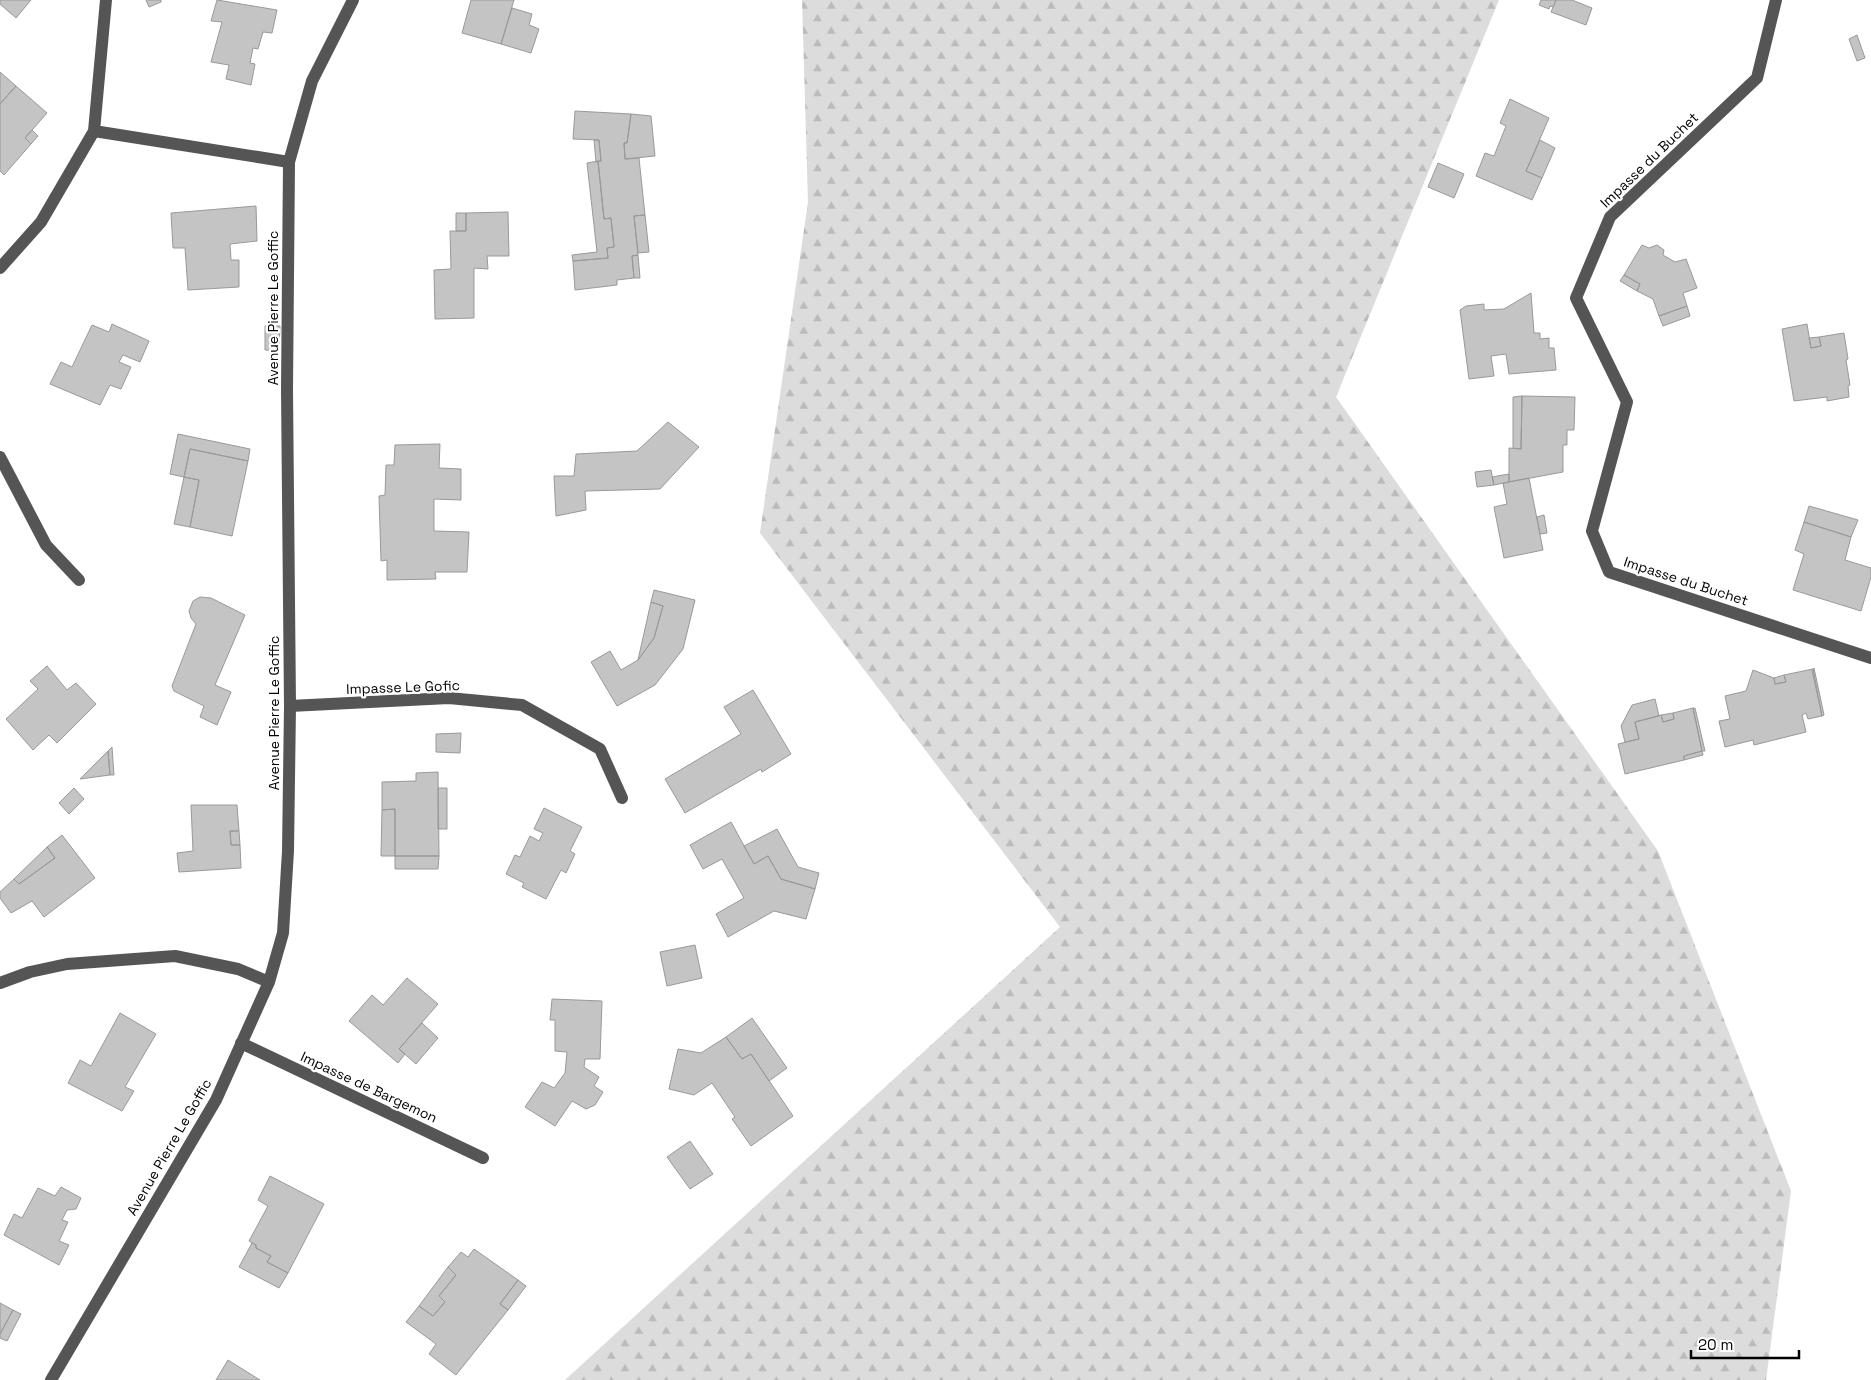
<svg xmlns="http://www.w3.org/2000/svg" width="1871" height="1380" font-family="'Space Grotesk',sans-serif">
  <defs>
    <pattern id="forest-firs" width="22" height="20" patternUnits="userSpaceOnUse" patternTransform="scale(1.25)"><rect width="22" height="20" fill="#dcdcdc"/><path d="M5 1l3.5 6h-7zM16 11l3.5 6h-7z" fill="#bbb"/></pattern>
  </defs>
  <rect width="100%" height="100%" fill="#fff"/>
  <path fill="url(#forest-firs)" d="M802,0H1499L1336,397L1658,851L1791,1191L1766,1380H565L1060,927L760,533L808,202Z"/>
  <path fill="#c4c4c4" stroke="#999" d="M0,0H31L16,18L0,4Z
    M146,0H161V2L149,7Z
    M217,0L277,10L272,33L263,32L258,49L253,48L250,63L255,64L251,85L226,79L229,65L211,62L222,22L211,21Z
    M471,0H514L501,44L462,33Z
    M1541,0H1556L1553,7L1550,6L1549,9L1539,5Z
    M1556,0H1572L1592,8L1586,25L1551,12Z
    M512,8L532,14L529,25L539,29L531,53L501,44Z
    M1857,35L1865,58L1857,61L1849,39Z
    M0,72L16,86L0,104Z
    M16,86L47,113L25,138L31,144L4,175L0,171V104Z
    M1510,99L1549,118L1526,171L1542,178L1532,200L1476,176L1485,153L1494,156L1506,126L1500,123Z
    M575,111L631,114L627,143H624L625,159L639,158L645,215L634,216L638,255L632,256L634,278L617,280V285L575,290L573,261L608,258L607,248L614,247L611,218L604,219L598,161H601L599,140L573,139Z
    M631,114L651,116L655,156L625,159L624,143H627Z
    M32,130L38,136L31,144L25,138Z
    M594,140H599L601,161L596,162Z
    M1540,140L1555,148L1542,178L1526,171Z
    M598,161L604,219L611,218L614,247L607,248L608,258L573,261L572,255L597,252L587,163Z
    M1438,163L1464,174L1454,198L1428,187Z
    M256,206L257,241L230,244L231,260H239V287L188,290L185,248H173L171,213Z
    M508,212L509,256H487L488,269L474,268V318L435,319L434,270L451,269L450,231H466V213Z
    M456,213H466V231H456Z
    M645,215L649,252L638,253L634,216Z
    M1642,245L1649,248L1657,245L1664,250L1663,255L1675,262L1686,259L1697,288L1683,293L1687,306L1659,316L1653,299L1637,291L1640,284L1624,275Z
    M638,255L640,278H634L632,256Z
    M1624,275L1640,284L1637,291L1620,281Z
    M1531,293L1534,333H1540V339L1549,338V348H1554L1556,370L1509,374L1506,354L1491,356L1494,376L1469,379L1460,310L1466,306L1484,304V310L1504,309Z
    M1687,306L1690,316L1663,326L1659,316Z
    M112,324L149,341L140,362L123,355L119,362L131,367L121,389L110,385L100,405L50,384L61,362L72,367L92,325L109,332Z
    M1807,324L1811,348L1821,346L1819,337L1844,333L1848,359L1846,360L1850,385L1848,386L1849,397L1827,401V397L1794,401L1782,329Z
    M265,326H280L279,351L265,350Z
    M1819,337L1821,346L1811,348L1809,338Z
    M1522,396L1575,397L1574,430H1567V445H1563V472L1509,482V448L1521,449Z
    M1522,396L1521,449L1513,448V397Z
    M668,422L699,447L660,489L585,491L586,510L556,516L554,476H574L576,454L637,451Z
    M178,434L250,449L248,461L190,449L184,477L170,474Z
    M440,444L439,468L461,469V500L434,499V531L469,532L467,572H435L436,579L387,580V560L381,561L379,496L385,495L386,465H394L395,445Z
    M190,449L248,461L232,536L190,527L199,480L184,477Z
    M1491,470L1494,485L1477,487L1475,472Z
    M1509,474V482L1494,485L1492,477Z
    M184,477L199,480L190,527L174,524Z
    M1529,478L1543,550L1504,558L1494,507L1507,504L1503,483Z
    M1809,506L1858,520L1851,537L1804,522Z
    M1544,515L1547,533L1540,534L1537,517Z
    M1804,522L1851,537L1845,560L1871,568V577L1861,611L1793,590L1804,554L1795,550Z
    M654,590L695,600L683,649L655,685L617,706L591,662L610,651L621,670L638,660L654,638L663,606L651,602Z
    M200,597L211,598L245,615L215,685L231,692L217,725L200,717L204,706L174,691L172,686L196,624L191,618L189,611L193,601Z
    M651,602L663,606L654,638L638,660Z
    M47,666L67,690L76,683L96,704L57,743L49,735L33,750L6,719L38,689L30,681Z
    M1814,668L1824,715L1822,716L1812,670Z
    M1813,669L1822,716L1808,719L1806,713L1802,715L1806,732L1754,745L1753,740L1725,747L1719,721L1730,719L1725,696L1746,691L1753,670L1774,678L1775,684L1786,682L1784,675Z
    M1784,675L1786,682L1775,684L1774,678Z
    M753,690L791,754L762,772L761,769L685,813L665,779L741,734L724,707Z
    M1655,699L1659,716L1635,722L1639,739L1625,742L1621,726L1632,705Z
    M1693,708L1702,751L1684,756V760L1625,774L1618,744L1639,739L1635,722L1661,715L1663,722L1674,719L1673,713Z
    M1693,708H1695L1705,751H1702Z
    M1673,713L1674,719L1663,722L1661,715Z
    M461,733L460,753L436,752V734Z
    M112,747L114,775H110L108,751Z
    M108,751L110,775L80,779Z
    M1702,751L1703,755L1684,760V756Z
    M438,772L439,856H395V809L382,810V782L416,781V773Z
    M74,788L84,799L69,814L59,803Z
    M438,788H447V829H438Z
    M191,805H237L239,831H230L231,845H240L241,868L179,872L177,853L193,851Z
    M544,808L582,827L570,851L575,854L566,873L561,870L546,899L522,887L524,883L506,874L515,855L520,857L530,836L539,841L543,833L534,829Z
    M395,809V856H381L382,810Z
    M731,822L754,864L768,856L781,879L815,889L806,919L774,911L728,937L716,914L744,898L722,859L703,869L690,845Z
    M777,829L798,867L819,873L815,889L781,879L768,856L754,864L744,846Z
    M230,831H239L240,845H231Z
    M62,835L95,878L44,917L32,901L11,913L0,898V892L14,879L19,884L55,858L47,847Z
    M47,847L55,858L19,884L14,879Z
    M395,856H439L438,869H395Z
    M695,945L702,978L667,986L660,952Z
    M407,978L438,1004L399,1049L405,1054L398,1063L349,1021L372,995L383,1005Z
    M552,999L602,1001L600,1059H585L584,1067L599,1077L594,1086L603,1092L595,1105L586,1109L572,1101L555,1126L525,1107L542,1082L554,1088L565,1073L567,1052L555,1051V1020H550Z
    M120,1013L156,1034L125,1087L134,1091L122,1111L68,1083L80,1060L91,1066Z
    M752,1018L787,1068L769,1081L751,1054L742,1059L726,1037Z
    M422,1023L438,1038L416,1064L399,1049Z
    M726,1037L742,1059L751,1054L793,1116L751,1146L732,1119L735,1117L712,1083L694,1095L669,1089L678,1049L701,1053Z
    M690,1141L713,1174L690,1189L667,1157Z
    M270,1176L324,1204L288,1273L267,1262L271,1256L256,1248V1245L249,1241L268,1206L258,1200Z
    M61,1187L81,1198L76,1209L67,1210L62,1220L68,1222L59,1241L69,1245L59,1265L4,1235L14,1214L22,1218L38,1188L55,1196Z
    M252,1243L256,1245V1248L271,1256L267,1262L288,1273L279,1288L239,1267Z
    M474,1249L518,1280L500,1304L508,1310L456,1375L429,1354L436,1344L406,1322L419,1306L433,1316L445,1302L439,1296L456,1275L448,1267L461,1252L468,1257Z
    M448,1267L456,1275L439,1296L445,1302L433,1316L419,1306Z
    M518,1280L526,1286L508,1310L500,1304Z
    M0,1303L13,1310L0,1334Z
    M13,1310L21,1314L7,1341L0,1338V1334Z
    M228,1360L260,1380H216Z"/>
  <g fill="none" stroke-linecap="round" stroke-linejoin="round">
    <path stroke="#555" stroke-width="12" d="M1776,0L1757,78L1610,217L1576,298L1627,402L1592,531L1609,572L1871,658
      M94,131L289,162
      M0,268L41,222L94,131L106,0
      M0,457L46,545L79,580
      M290,706L449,698L522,705L600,749L622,798
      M0,983L30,972L67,964L175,956L238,969L269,982
      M241,1043L483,1158
      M51,1380L216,1100L269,982L283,933L288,851L290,706L287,390L289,162L312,81L353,0"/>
  </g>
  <g text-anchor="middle" stroke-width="4.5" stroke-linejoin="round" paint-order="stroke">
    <g font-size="14" fill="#000" stroke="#fff">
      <text transform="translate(1649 160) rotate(-44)" y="5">Impasse du Buchet</text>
      <text transform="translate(273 308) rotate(-90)" y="5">Avenue Pierre Le Goffic</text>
      <text transform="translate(1686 581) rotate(18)" y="5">Impasse du Buchet</text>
      <text transform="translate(403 687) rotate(-2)" y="5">Impasse Le Gofic</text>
      <text transform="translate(274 713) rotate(-90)" y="5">Avenue Pierre Le Goffic</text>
      <text transform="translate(369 1087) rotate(25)" y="5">Impasse de Bargemon</text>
      <text transform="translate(169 1147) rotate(-60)" y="5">Avenue Pierre Le Goffic</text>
    </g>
  </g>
  <path d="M1691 1350v8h108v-8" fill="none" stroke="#000000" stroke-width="2.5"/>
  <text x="1698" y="1350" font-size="15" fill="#000000" stroke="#ffffff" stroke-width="4" paint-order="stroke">20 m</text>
</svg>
